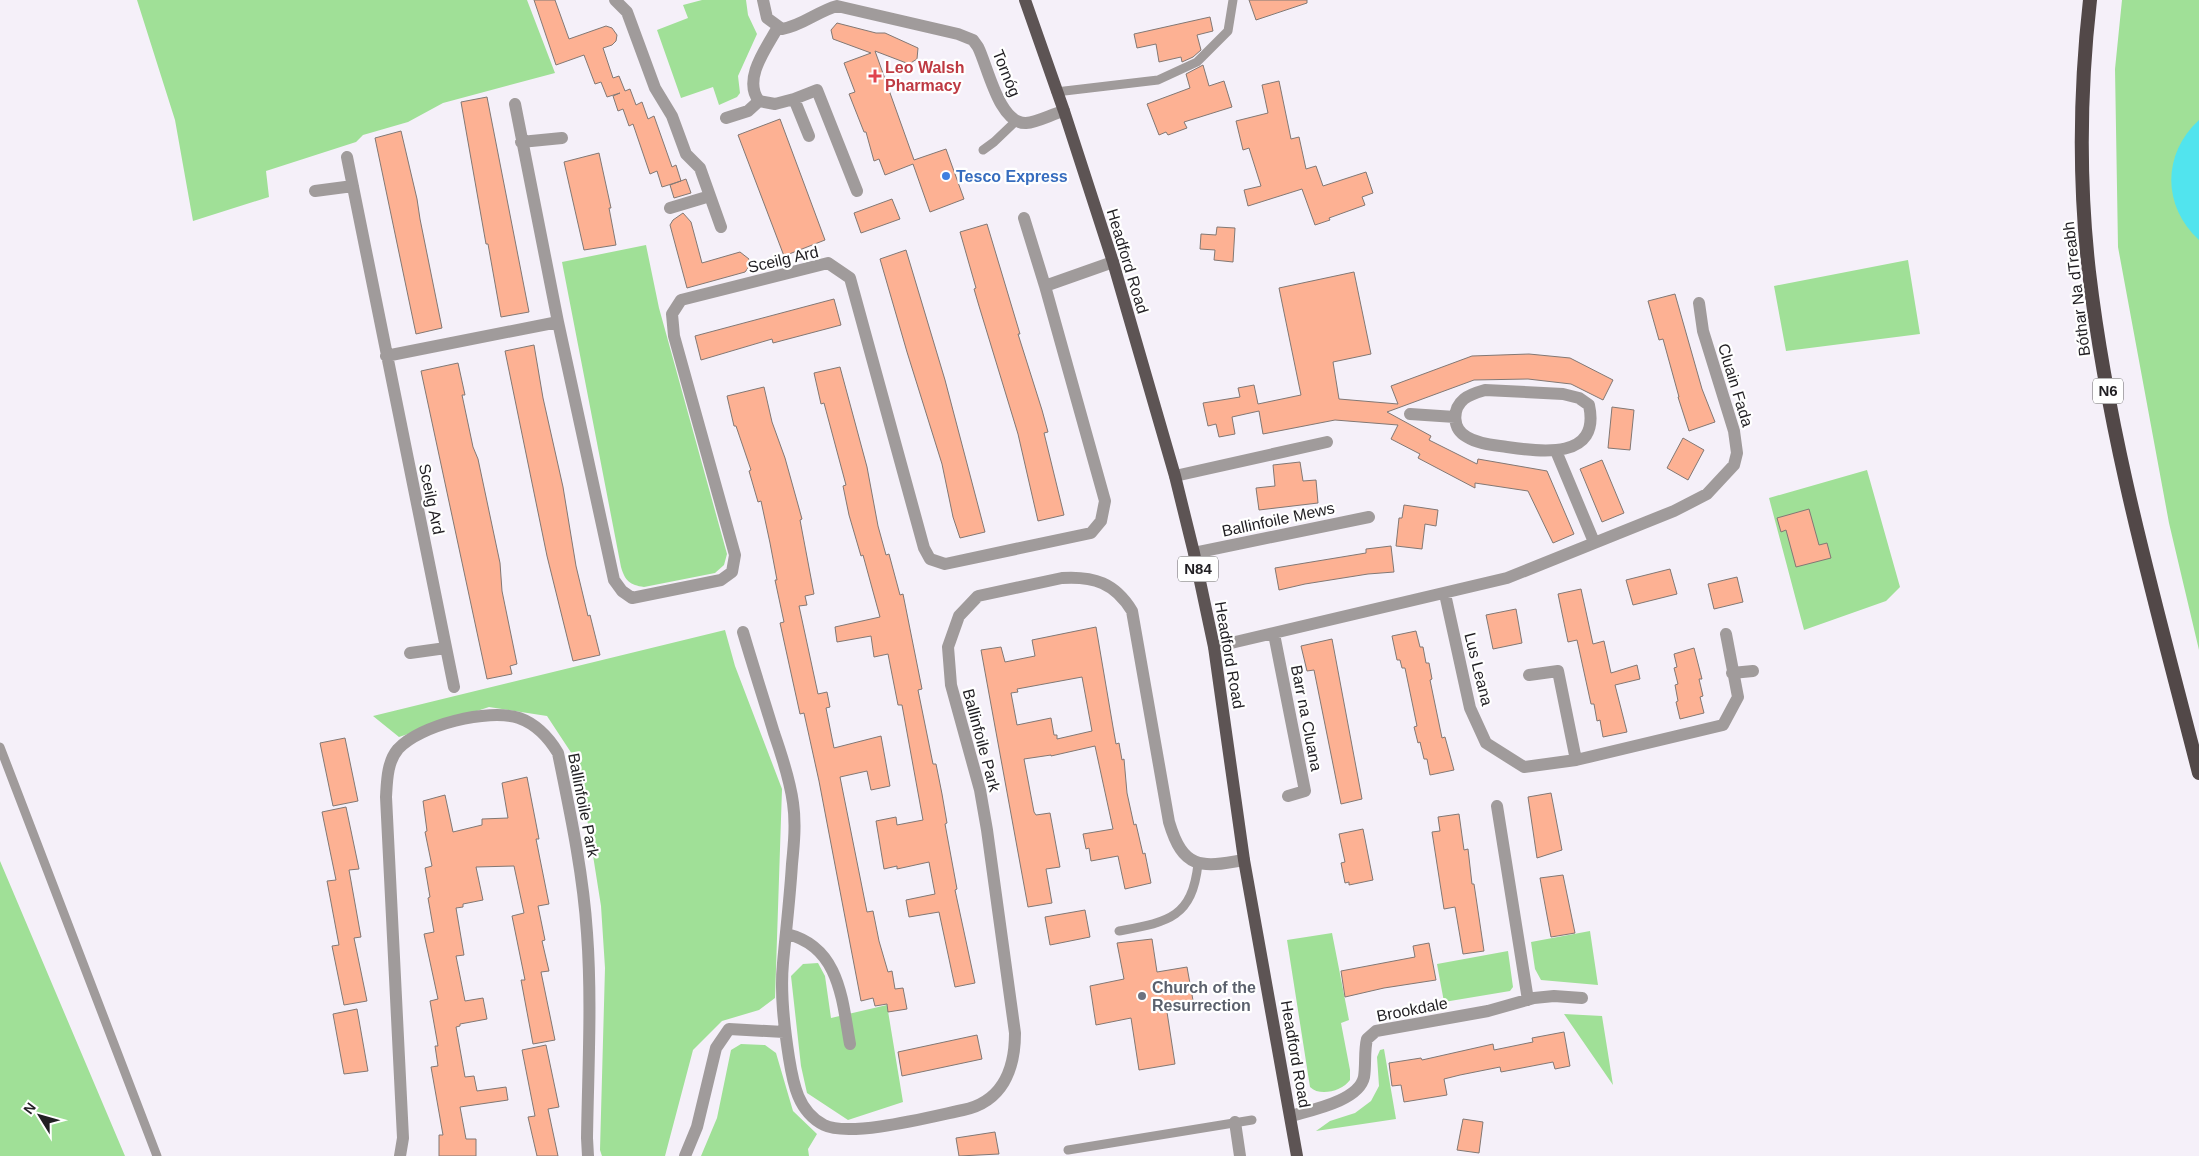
<svg xmlns="http://www.w3.org/2000/svg" width="2199" height="1156" font-family="Helvetica,sans-serif">
  <rect width="100%" height="100%" fill="#f5f0f9"/>
  <path fill="#a0e097" d="M137,0H527L555,73L443,103L408,122L363,135L356,142L266,171L269,197L193,221L175,120Z
    M702,0H746L748,15L757,34L738,76L740,93L737,97L719,105L713,87L681,98L657,30L688,18L683,5Z
    M2122,0H2199V650L2169,523L2118,247L2115,69Z
    M646,245L659,308L727,554L724,565L715,573L644,587C630,585 625,581 621,567L562,262Z
    M1908,260L1920,334L1786,351L1774,286Z
    M1867,470L1900,587L1886,601L1804,630L1769,498Z
    M725,630L735,666L782,789L775,998L759,1010L722,1021L693,1050L665,1156H602L600,1150L605,968L601,906L588,824L572,754L547,716L489,707L399,737L373,716Z
    M0,861L125,1156H0Z
    M1590,931L1598,985L1541,980L1535,969L1531,942Z
    M1332,933L1349,1020L1341,1023L1350,1070V1080C1342,1091 1320,1097 1310,1087L1287,940Z
    M1508,951L1513,987L1510,991L1444,1002L1437,964Z
    M818,963L825,976L831,1018L887,1005L903,1102L848,1120L807,1093L801,1066L791,976L803,964Z
    M1564,1014L1602,1016L1613,1085Z
    M741,1044L765,1045L776,1053L793,1111L817,1134L808,1149L809,1156H701L717,1118L731,1050Z
    M1384,1049L1396,1119L1316,1131L1330,1121L1355,1113L1371,1101L1379,1086L1377,1057L1380,1050Z"/>
  <path fill="#51e4ee" d="M2199,120V240C2162,206 2162,154 2199,120Z"/>
  <path fill="#fdb193" stroke="#827874" fill-rule="evenodd" d="M534,0H555L569,39L606,26L612,28L617,35L616,41L612,45L603,48L613,78L619,76L625,91L630,89L636,105L642,102L648,119L654,116L672,167L676,165L681,181L662,187L657,171L650,174L633,124L629,126L623,109L618,111L613,96L620,93L607,97L601,82L595,84L584,55L556,65Z
    M1249,0H1307V3L1256,20Z
    M1210,17L1213,31L1197,35L1201,50L1193,57L1182,62L1181,57L1159,62L1156,44L1137,48L1134,34Z
    M837,23L876,33H885L918,48L917,59L909,64L875,51L914,160L946,149L964,199L930,212L913,164L885,175L879,159L874,161L866,132H864L849,94L855,92L844,63L871,53L833,39L831,30Z
    M1203,65L1209,86L1224,81L1232,107L1184,122L1187,128L1168,135L1166,132L1159,135L1147,104L1190,88L1186,74Z
    M1279,81L1291,139L1299,137L1306,169L1316,166L1323,186L1366,172L1373,193L1362,197L1365,205L1329,218L1330,220L1315,225L1302,189L1248,206L1244,190L1261,186L1249,148L1243,150L1236,121L1268,113L1262,85Z
    M487,97L529,312L501,317L488,244H486L461,102Z
    M780,119L825,240L784,256L738,135Z
    M401,131L417,199L420,219L442,328L416,334L375,138Z
    M599,153L611,208H609L616,245L584,250L564,162Z
    M686,179L691,193L674,198L670,185Z
    M892,199L900,219L861,233L854,213Z
    M683,213L691,222L702,263L740,252L749,259L748,268L745,272L687,288L670,225L673,220Z
    M987,224L1020,334H1018L1042,410L1048,432L1044,433L1064,515L1038,521L1018,434L979,306L974,289L976,288L960,232Z
    M1217,227L1235,228L1233,262L1214,260L1215,250L1200,249L1201,234L1216,235Z
    M906,250L945,380L985,532L960,538L953,517L942,464L907,352L880,259Z
    M1354,272L1371,354L1333,362L1339,399L1398,404L1391,386L1472,356L1529,354L1570,358L1613,380L1603,400L1571,384L1528,379L1474,380L1387,412L1431,436L1429,440L1477,464L1478,459L1547,471L1574,534L1553,543L1528,491L1475,483V488L1418,458L1420,454L1391,439L1398,425L1335,420L1263,434L1259,411L1232,417L1235,434L1219,437L1216,424L1208,426L1203,403L1240,397L1238,388L1254,385L1258,404L1301,395L1279,288Z
    M1675,294L1702,389L1715,422L1689,431L1678,397H1679L1663,339L1659,340L1648,301Z
    M834,299L841,325L773,343L772,339L701,360L695,336Z
    M534,345L543,398L563,487L576,566L588,616L590,615L600,655L573,661L547,556L505,351Z
    M458,363L465,395H462L473,447L478,459L500,563L502,591L517,664L510,666L512,674L487,679L421,371Z
    M840,367L867,467L878,526L886,555L889,554L900,595L903,594L922,689L918,690L933,764H936L942,794L947,823L945,824L957,889L955,890L975,983L955,987L939,912L909,917L906,900L935,894L929,862L897,869V866L884,869L876,821L896,817L897,825L923,820L902,705H898L888,654L874,657L871,636L837,642L835,627L880,617L863,555L861,556L849,515L843,486L846,485L824,403L821,404L814,373Z
    M764,387L772,422L785,458L802,519L800,520L814,594L805,596L807,605L799,606L818,694L827,692L830,707L826,708L834,748L881,736L890,786L871,790L867,771L840,777L867,912L873,911L879,941L888,972L892,971L895,989L903,988L907,1009L888,1012L887,1004L875,1006L873,998L861,1001L819,781L804,713L800,714L780,623L784,622L775,580H777L770,543L761,501L758,502L749,471L751,470L736,426H734L727,396Z
    M1612,407L1634,410L1630,450L1608,448Z
    M1683,438L1704,450L1688,480L1667,468Z
    M1602,460L1624,513L1602,522L1580,469Z
    M1300,462L1303,481L1316,480L1318,503L1259,510L1256,488L1275,486L1273,465Z
    M1404,505L1438,510L1436,526L1425,524L1422,549L1396,546L1399,518H1402Z
    M1809,509L1819,545L1827,543L1831,558L1796,567L1786,530L1781,532L1777,518Z
    M1391,546L1394,572L1368,574L1305,584L1279,590L1275,568L1366,553V549Z
    M1670,569L1677,594L1633,605L1626,580Z
    M1737,577L1743,602L1714,609L1708,584Z
    M1581,589L1593,644L1604,641L1611,673L1637,665L1640,679L1615,685L1627,732L1603,737L1600,720L1597,721L1594,704H1591L1577,640L1568,642L1558,594Z
    M1516,609L1522,643L1493,649L1486,615Z
    M1096,627L1113,727L1116,744L1119,743L1122,760L1124,759L1127,793L1134,825L1136,824L1143,854L1145,853L1151,883L1125,889L1118,856L1091,861L1089,848L1086,849L1083,834L1113,829L1095,746L1051,756V755L1024,759L1034,812L1036,815L1050,813L1060,867L1046,869L1052,903L1028,907L981,650L1001,647L1005,662L1035,656L1032,640ZM1082,677L1092,731L1057,739V735H1054L1051,718L1017,725L1011,693L1018,692L1017,689Z
    M1416,631L1420,647H1423L1426,663H1429L1432,679L1430,680L1442,738L1445,737L1454,770L1430,775L1427,759H1424L1420,742L1418,743L1414,727L1417,726L1405,668H1402L1400,660H1397L1392,636Z
    M1332,639L1362,799L1341,804L1314,670L1307,671L1301,646Z
    M1694,648L1702,679H1699L1703,696L1700,697L1704,713L1680,719L1676,702L1678,701L1675,685L1678,684L1674,668L1677,667L1674,654Z
    M345,738L358,801L333,806L320,743Z
    M527,777L539,839H536L549,904L538,906L545,940L542,941L549,971L541,972L555,1040L533,1044L521,980H525L512,916L524,913L514,866L476,867L483,900L463,904V907L456,908L464,955L456,956L465,1001L483,998L487,1019L460,1024V1026L456,1027L465,1077L474,1076L477,1091L506,1087L508,1100L460,1107L466,1139H476V1156H439V1135H443L431,1067L438,1066L435,1046H438L430,1001L438,999L424,934L434,932L428,898L430,897L425,868L432,866L425,832L427,831L423,801L445,795L453,832L482,825V819L508,818L502,783Z
    M1551,793L1562,850L1537,858L1528,797Z
    M346,807L359,869L349,870L361,937L354,938L367,1001L344,1005L332,946L339,945L327,881L336,880L322,812Z
    M1459,814L1464,850L1468,849L1472,884H1474L1484,951L1463,954L1455,907L1444,909L1432,832L1440,831L1438,817Z
    M1363,829L1373,880L1349,885V882L1345,883L1341,863L1345,862L1339,834Z
    M1563,875L1575,933L1551,937L1540,878Z
    M1085,910L1090,937L1050,945L1045,917Z
    M1152,939L1157,972L1187,967L1194,1006L1167,1012L1175,1064L1139,1070L1131,1018L1096,1025L1090,986L1124,979L1117,943Z
    M1429,943L1436,980L1384,988L1345,997L1341,971L1415,957L1413,946Z
    M357,1009L368,1071L344,1074L333,1014Z
    M1564,1032L1570,1066L1555,1069L1553,1062L1501,1072L1500,1067L1460,1075L1444,1079L1447,1095L1404,1102L1401,1085L1392,1086L1389,1063L1421,1058L1422,1060L1493,1044L1494,1050L1533,1042L1532,1038Z
    M977,1035L982,1059L902,1076L898,1052Z
    M546,1045L559,1107L548,1109L558,1156H537L528,1117L535,1116L522,1050Z
    M1463,1119L1483,1122L1479,1153L1457,1150Z
    M995,1132L999,1154L959,1156L956,1138Z"/>
  <g fill="none" stroke-linecap="round" stroke-linejoin="round">
    <path stroke="#a09b9b" stroke-width="9" d="M1056,92L1158,80L1197,62L1228,31L1233,0
      M983,150L994,142L1015,122
      M0,747L157,1156
      M1119,931C1167,922 1192,919 1198,864
      M1068,1150L1252,1120"/>
    <path stroke="#a09b9b" stroke-width="12" d="M615,0L627,12L655,88L672,116L686,154L700,168L721,227
      M763,0L767,18L782,29C802,26 818,11 837,6L958,34L973,40L978,47C988,67 999,124 1026,123C1038,122 1052,114 1064,111
      M778,27C767,47 742,79 759,101L775,104L794,99L809,136
      M794,99L817,90L857,191
      M515,104L558,322L614,580L622,591L632,598L721,580L732,572L735,555L674,336L672,314L681,300L828,263L850,278L924,548L930,559L945,564L1091,533L1101,521L1105,501L1045,286L1113,262
      M726,118L748,111L759,101
      M521,142L562,138
      M347,157L454,687
      M315,191L353,186
      M670,208L710,196
      M1024,218L1045,286
      M386,356L558,322
      M1485,390L1563,394L1579,398L1589,405C1601,460 1541,452 1507,447C1494,445 1478,444 1467,437C1452,429 1452,409 1464,399C1470,394 1478,392 1485,390Z
      M1410,414L1455,417
      M1556,451L1594,542
      M1175,476L1327,442
      M1194,553L1369,517
      M1445,594L1470,708L1486,743L1524,767L1576,760L1723,725L1738,697L1726,634
      M743,632C753,666 764,700 774,733C782,756 790,780 793,803C796,823 794,844 792,864C790,897 786,930 783,963C780,994 784,1026 789,1058C793,1083 798,1112 824,1125C850,1138 934,1116 963,1110C1002,1102 1015,1070 1015,1033L987,830L980,790L951,685L948,647L959,616L978,596L1062,578C1094,576 1115,583 1132,611L1169,822C1183,869 1200,868 1244,860
      M1274,634L1305,791L1288,796
      M1214,647L1507,578L1674,511L1707,494L1734,465L1737,453L1734,431L1703,331L1699,303
      M410,653L446,648
      M1732,673L1753,671
      M1529,675L1558,671L1576,760
      M1497,806L1528,1000
      M787,934C840,947 842,1000 850,1044
      M1291,1116C1311,1110 1359,1101 1364,1077C1366,1065 1364,1051 1367,1039L1376,1031L1488,1011L1534,998L1554,996L1582,998
      M1235,1122L1240,1156
      M400,1156L403,1138L386,797C387,781 387,762 398,749C420,725 488,708 519,718C536,724 549,738 558,753C570,812 583,872 587,933C592,1001 588,1070 587,1138L588,1156
      M685,1156L697,1127L716,1048L729,1029L784,1032"/>
    <path stroke="#5d5454" stroke-width="12" d="M1025,0L1064,111L1113,262L1175,476L1194,553L1214,647L1244,860L1297,1156"/>
    <path stroke="#524848" stroke-width="14" d="M2090,0C2080,88 2079,184 2089,272C2109,442 2157,608 2199,773"/>
  </g>
  <path fill="#e0444e" stroke="#fff" stroke-width="2" d="M872.5 68.5h5v5h5v5h-5v5h-5v-5h-5v-5h5z"/>
  <circle fill="#3f7fe0" stroke="#fff" stroke-width="2" cx="946" cy="176" r="5"/>
  <circle fill="#6b7280" stroke="#fff" stroke-width="2" cx="1142" cy="996" r="5"/>
  <g text-anchor="middle" stroke-width="4.5" stroke-linejoin="round" paint-order="stroke">
    <g fill="#fff" stroke="#646265" stroke-width="1">
      <rect x="2093" y="378.5" width="30" height="25" rx="4"/>
      <rect x="1178" y="556.5" width="40" height="25" rx="4"/>
    </g>
    <g font-size="15" font-weight="bold" fill="#211f23">
      <text x="2108" y="396">N6</text>
      <text x="1198" y="574">N84</text>
    </g>
    <g font-size="16" font-weight="bold" fill="#be3a42" stroke="#fff" text-anchor="start">
      <text x="885" y="73">Leo Walsh<tspan x="885" dy="18">Pharmacy</tspan></text>
    </g>
    <g font-size="16" fill="#211f23" stroke="#fff">
      <text transform="translate(1007 73) rotate(68)" y="6">Tornóg</text>
      <text transform="translate(783 259) rotate(-13)" y="6">Sceilg Ard</text>
      <text transform="translate(1128 261) rotate(73)" y="6">Headford Road</text>
      <text transform="translate(2076 289) rotate(-97)" y="6">Bóthar Na dTreabh</text>
      <text transform="translate(1736 385) rotate(73)" y="6">Cluain Fada</text>
      <text transform="translate(432 499) rotate(78)" y="6">Sceilg Ard</text>
      <text transform="translate(1278 519) rotate(-12)" y="6">Ballinfoile Mews</text>
      <text transform="translate(1230 655) rotate(80)" y="6">Headford Road</text>
      <text transform="translate(1479 669) rotate(76)" y="6">Lus Leana</text>
      <text transform="translate(1307 718) rotate(79)" y="6">Barr na Cluana</text>
      <text transform="translate(982 740) rotate(75)" y="6">Ballinfoile Park</text>
      <text transform="translate(584 805) rotate(79)" y="6">Ballinfoile Park</text>
      <text transform="translate(1412 1009) rotate(-11)" y="6">Brookdale</text>
      <text transform="translate(1296 1054) rotate(80)" y="6">Headford Road</text>
    </g>
    <g font-size="16" font-weight="bold" fill="#366cbe" stroke="#fff" text-anchor="start">
      <text x="956" y="182">Tesco Express</text>
    </g>
    <g font-size="16" font-weight="bold" fill="#5b616d" stroke="#fff" text-anchor="start">
      <text x="1152" y="993">Church of the<tspan x="1152" dy="18">Resurrection</tspan></text>
    </g>
  </g>
  <g transform="translate(40 1116) rotate(307)" stroke="#ffffff" stroke-width="4" paint-order="stroke">
  <path d="M0-4L9 19L0 12L-9 19Z" fill="#211f23"/>
  <text y="-8" font-size="14" font-weight="bold" text-anchor="middle" fill="#211f23">N</text>
  </g>
</svg>
